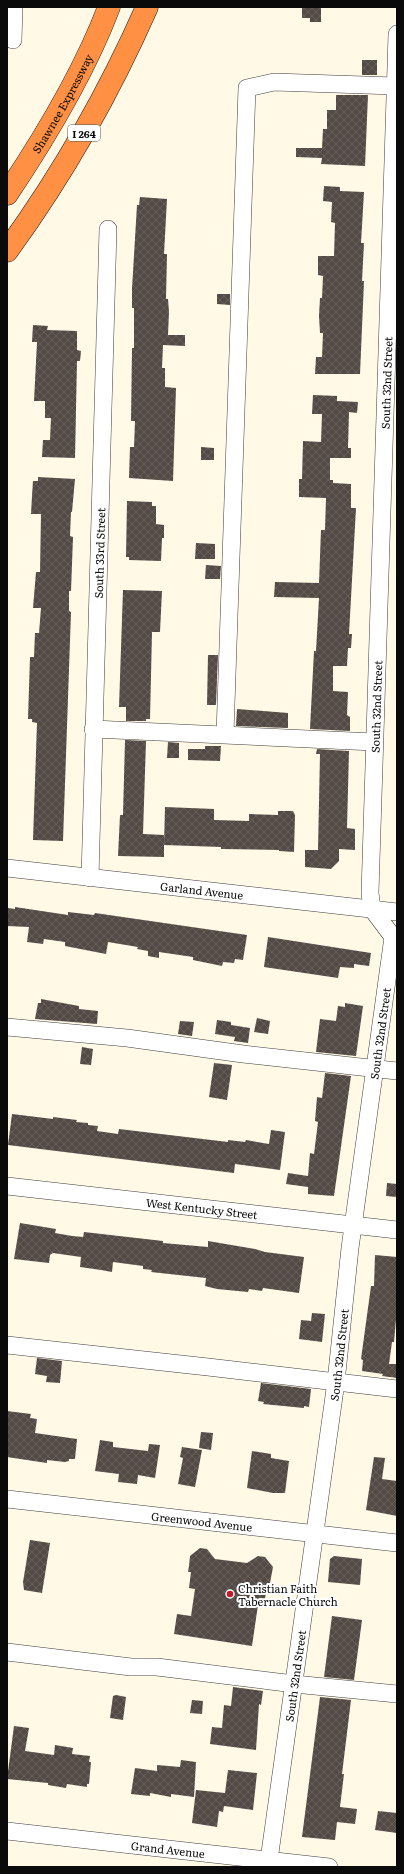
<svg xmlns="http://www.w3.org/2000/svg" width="404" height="1874" font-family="Literata,serif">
  <defs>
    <pattern id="building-cross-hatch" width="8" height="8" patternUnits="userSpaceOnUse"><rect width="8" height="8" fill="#534a45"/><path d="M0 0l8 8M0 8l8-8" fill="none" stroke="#67605c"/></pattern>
  </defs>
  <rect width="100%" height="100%" fill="#fff9e6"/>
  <path fill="url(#building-cross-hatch)" d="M 302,7 L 321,7 L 321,22 L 310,22 L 310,18 L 302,18 Z
    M 362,60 L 377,60 L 377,75 L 362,75 Z
    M 336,95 L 368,95 L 365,166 L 321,164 L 322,158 L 296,157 L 296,148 L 322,148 L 323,129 L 327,129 L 327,110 L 336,110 Z
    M 324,186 L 340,187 L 340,191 L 364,192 L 361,243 L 364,243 L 362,281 L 364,281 L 360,374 L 315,374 L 316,357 L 322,357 L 323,333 L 320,333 L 319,316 L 320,298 L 322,298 L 323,276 L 318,275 L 318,256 L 334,256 L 335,223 L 331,222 L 332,202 L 323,201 Z
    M 140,197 L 167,199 L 164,254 L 167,254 L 166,299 L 168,299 L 169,312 L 168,335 L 185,335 L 185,346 L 163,345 L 162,368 L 165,368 L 165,387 L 176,388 L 173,481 L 129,478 L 130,447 L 134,447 L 135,421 L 131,421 L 132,348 L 134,348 L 134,308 L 132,308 L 132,289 L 137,205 L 139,205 Z
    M 217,294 L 230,294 L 230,305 L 217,304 Z
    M 33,325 L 48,326 L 47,330 L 77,331 L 77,350 L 81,351 L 80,361 L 77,361 L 75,458 L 42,457 L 43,440 L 50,440 L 51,418 L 45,418 L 45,401 L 34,401 L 37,342 L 32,342 Z
    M 313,395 L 337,396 L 337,401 L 358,402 L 357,413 L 349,412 L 348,448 L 351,448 L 351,458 L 330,458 L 330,480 L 333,480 L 333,483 L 351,484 L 351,508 L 356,508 L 349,634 L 352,634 L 351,648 L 348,648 L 347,666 L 333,666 L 333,691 L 348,692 L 347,715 L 350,717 L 350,731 L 310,729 L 314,651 L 316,651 L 319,598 L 274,597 L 275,582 L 319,583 L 321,530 L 325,530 L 326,498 L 299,497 L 299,479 L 302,479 L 303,441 L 321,442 L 322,414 L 312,414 Z
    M 201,447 L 214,448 L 214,460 L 201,460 Z
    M 38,477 L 75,479 L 72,512 L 71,512 L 70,536 L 73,537 L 71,591 L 69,591 L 69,611 L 71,612 L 63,841 L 33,840 L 37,723 L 32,722 L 32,719 L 28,719 L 30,657 L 34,657 L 35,633 L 39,633 L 41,608 L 33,608 L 36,572 L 40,572 L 41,514 L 31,514 L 32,496 L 33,481 L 38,481 Z
    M 127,501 L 152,502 L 152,506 L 156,506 L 156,524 L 164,525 L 164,538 L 162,538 L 161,561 L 129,560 L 129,557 L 126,557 Z
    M 196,543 L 215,544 L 215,559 L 195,559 Z
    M 206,565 L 221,566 L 220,579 L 205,579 Z
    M 123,590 L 162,591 L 160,632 L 152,632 L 150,719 L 146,719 L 146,721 L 126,721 L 126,707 L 119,707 Z
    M 208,655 L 218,655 L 216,705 L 207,705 Z
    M 237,709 L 288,713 L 288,728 L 236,726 Z
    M 125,740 L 146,741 L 143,834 L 164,835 L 164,857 L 118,856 L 120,815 L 123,815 Z
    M 168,742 L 179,743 L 179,758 L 167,758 Z
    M 205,746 L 221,746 L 220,761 L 188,760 L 188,749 L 205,749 Z
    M 317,749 L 349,751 L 347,828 L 355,829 L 355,850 L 339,849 L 339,861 L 331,869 L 305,867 L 305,850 L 318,850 L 320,754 L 316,754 Z
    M 165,807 L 214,809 L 214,820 L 249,821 L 249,814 L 278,815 L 278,811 L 293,811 L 295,815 L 294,852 L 279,851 L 279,850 L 221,849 L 221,847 L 164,845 Z
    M 15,907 L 68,915 L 68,912 L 94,915 L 95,913 L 247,935 L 243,960 L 235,959 L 234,963 L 223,962 L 222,966 L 193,960 L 193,957 L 159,952 L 159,958 L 148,956 L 148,951 L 137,949 L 138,947 L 108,942 L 106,954 L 65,946 L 65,942 L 44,939 L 43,944 L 27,942 L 29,927 L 7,926 L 8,908 L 15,909 Z
    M 268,937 L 371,953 L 369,966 L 354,964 L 354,968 L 340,967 L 338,978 L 264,967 Z
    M 41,999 L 79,1006 L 79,1009 L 98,1011 L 97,1024 L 35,1019 L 38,1003 L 41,1003 Z
    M 345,1003 L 363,1006 L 356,1056 L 316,1052 L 320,1019 L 336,1021 L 338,1006 L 345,1007 Z
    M 257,1018 L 270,1021 L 268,1034 L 254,1032 Z
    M 217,1020 L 231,1022 L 231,1025 L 250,1028 L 248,1043 L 234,1041 L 235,1037 L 215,1034 Z
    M 180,1021 L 194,1022 L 192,1036 L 178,1034 Z
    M 82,1047 L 93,1049 L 91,1065 L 80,1064 Z
    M 214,1063 L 232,1065 L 227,1100 L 209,1097 Z
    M 325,1073 L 351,1076 L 334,1196 L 308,1194 L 308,1187 L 286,1184 L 288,1173 L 308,1176 L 310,1153 L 314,1154 L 318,1122 L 315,1121 L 317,1097 L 322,1098 Z
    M 12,1114 L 53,1119 L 53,1117 L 77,1120 L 76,1122 L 88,1123 L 88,1125 L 98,1126 L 97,1131 L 118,1134 L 119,1129 L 228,1142 L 228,1140 L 245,1142 L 246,1140 L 269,1144 L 271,1130 L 285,1132 L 280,1170 L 235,1164 L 234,1173 L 8,1145 Z
    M 387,1183 L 397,1184 L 397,1197 L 386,1196 Z
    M 20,1223 L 56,1229 L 55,1233 L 72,1236 L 83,1237 L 84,1232 L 163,1241 L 163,1243 L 208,1247 L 208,1241 L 255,1249 L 265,1252 L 304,1257 L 299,1293 L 263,1288 L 262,1291 L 249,1289 L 248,1292 L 217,1289 L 205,1286 L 206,1278 L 151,1272 L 152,1270 L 143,1269 L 143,1266 L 113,1262 L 112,1272 L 101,1270 L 80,1267 L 81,1257 L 53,1253 L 50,1255 L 49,1263 L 14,1259 Z
    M 375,1255 L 397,1257 L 397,1308 L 394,1342 L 392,1342 L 389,1364 L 397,1364 L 397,1378 L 382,1376 L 383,1374 L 362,1371 L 363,1360 L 361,1359 L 371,1286 L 374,1286 Z
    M 312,1313 L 325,1314 L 322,1342 L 299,1339 L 301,1320 L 311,1321 Z
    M 37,1358 L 62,1361 L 60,1383 L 46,1382 L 47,1376 L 35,1374 Z
    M 261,1383 L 311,1389 L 309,1407 L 304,1406 L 304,1408 L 263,1404 L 264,1402 L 258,1401 Z
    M 7,1411 L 31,1414 L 30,1418 L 37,1419 L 35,1433 L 77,1439 L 75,1459 L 69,1459 L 69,1461 L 65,1462 L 47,1460 L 47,1463 L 7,1457 Z
    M 201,1432 L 213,1433 L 211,1450 L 199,1448 Z
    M 100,1440 L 113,1442 L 113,1447 L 148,1451 L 149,1444 L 160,1445 L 155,1478 L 138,1475 L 137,1484 L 118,1482 L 119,1474 L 95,1471 Z
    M 182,1447 L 202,1450 L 195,1487 L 178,1484 L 183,1458 L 180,1457 Z
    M 252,1451 L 271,1454 L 271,1458 L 289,1461 L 285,1493 L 273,1493 L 247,1488 Z
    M 374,1457 L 385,1458 L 382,1479 L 397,1481 L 397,1516 L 366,1510 Z
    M 30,1540 L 50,1543 L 42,1593 L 24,1590 L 23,1582 Z
    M 200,1548 L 207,1549 L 215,1559 L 247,1563 L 258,1556 L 265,1557 L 273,1567 L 270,1583 L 267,1583 L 265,1599 L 259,1598 L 252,1646 L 174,1634 L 177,1614 L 191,1616 L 195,1589 L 189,1588 L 191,1572 L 188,1572 L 189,1566 L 190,1556 Z
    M 334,1556 L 362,1559 L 360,1585 L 328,1582 L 330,1559 Z
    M 332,1616 L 362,1620 L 354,1680 L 324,1677 Z
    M 233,1687 L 263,1691 L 261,1705 L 259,1704 L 256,1750 L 210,1744 L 212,1727 L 222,1728 L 224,1705 L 231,1706 Z
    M 116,1695 L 126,1697 L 123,1720 L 110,1718 L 113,1696 Z
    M 320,1697 L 351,1700 L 342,1774 L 344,1774 L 340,1807 L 357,1809 L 355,1824 L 337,1822 L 335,1840 L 302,1837 Z
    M 192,1700 L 203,1701 L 202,1714 L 190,1713 Z
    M 14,1726 L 29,1728 L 25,1751 L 54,1755 L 55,1745 L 73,1748 L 72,1754 L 90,1756 L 89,1762 L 91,1762 L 89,1784 L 87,1784 L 87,1787 L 67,1784 L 66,1788 L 48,1785 L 48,1783 L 7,1779 Z
    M 181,1760 L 196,1762 L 194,1797 L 171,1794 L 171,1797 L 150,1793 L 150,1796 L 131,1794 L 135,1768 L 157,1771 L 157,1765 L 180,1767 Z
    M 228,1770 L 257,1773 L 253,1810 L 224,1806 L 223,1812 L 219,1811 L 217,1827 L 192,1823 L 196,1790 L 225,1793 Z
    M 378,1811 L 397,1813 L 397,1833 L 375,1830 Z"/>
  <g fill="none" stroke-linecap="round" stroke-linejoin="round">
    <g stroke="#3d3d3d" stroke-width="18">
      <g id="minor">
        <path d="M 13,40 L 14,7"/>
        <path d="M 93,729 L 374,742"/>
        <path d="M 225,734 L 247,88 L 274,82 L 395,86"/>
        <path id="s1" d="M 7,868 L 397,912"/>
        <path id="s2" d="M 90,878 L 108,229"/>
        <path d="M 7,1027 L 127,1038 L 243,1054 L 397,1071"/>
        <path id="s3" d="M 7,1186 L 397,1230"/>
        <path d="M 7,1345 L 208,1367 L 397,1389"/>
        <path id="s4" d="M 7,1499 L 397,1543"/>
        <path d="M 7,1652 L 131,1667 L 157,1667 L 294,1684 L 397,1694"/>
        <path id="s5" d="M 7,1831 L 329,1867"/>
        <path id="s6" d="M 268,1867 L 336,1382 L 350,1248 L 393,937 L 372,909 L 370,893 L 397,34"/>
      </g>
    </g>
    <g stroke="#1b1b1b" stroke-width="23">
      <g id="highway">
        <path id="s7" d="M 7,194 C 46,136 84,73 109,7"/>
        <path d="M 7,251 C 63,174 109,93 147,7"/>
      </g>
    </g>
    <use href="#minor" stroke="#fff" stroke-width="17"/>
    <use href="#highway" stroke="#ff9044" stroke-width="22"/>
  </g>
  <circle fill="#c41728" stroke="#fff" stroke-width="1.5" cx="230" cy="1594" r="4"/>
  <g text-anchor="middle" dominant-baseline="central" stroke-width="4" stroke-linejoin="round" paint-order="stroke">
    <rect fill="#fff" stroke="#545454" stroke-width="1" x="68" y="125" width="32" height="16" rx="3"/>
    <g font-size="10" font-weight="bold" fill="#0a0a0a">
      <text x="84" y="133">I 264</text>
    </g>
    <g font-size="11" fill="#0a0a0a" stroke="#fff">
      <text stroke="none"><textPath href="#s7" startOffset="106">Shawnee Expressway</textPath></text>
      <text stroke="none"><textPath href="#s6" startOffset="1500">South 32nd Street</textPath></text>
      <text stroke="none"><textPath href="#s2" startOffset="325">South 33rd Street</textPath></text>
      <text stroke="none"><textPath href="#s6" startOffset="1176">South 32nd Street</textPath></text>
      <text stroke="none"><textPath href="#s1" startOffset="196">Garland Avenue</textPath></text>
      <text stroke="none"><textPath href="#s6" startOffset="841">South 32nd Street</textPath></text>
      <text stroke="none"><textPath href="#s3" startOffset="196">West Kentucky Street</textPath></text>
      <text stroke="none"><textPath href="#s6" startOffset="517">South 32nd Street</textPath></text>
      <text stroke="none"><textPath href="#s4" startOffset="196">Greenwood Avenue</textPath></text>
      <text stroke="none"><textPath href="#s6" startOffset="193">South 32nd Street</textPath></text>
      <text stroke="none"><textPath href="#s5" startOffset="162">Grand Avenue</textPath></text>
    </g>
    <g font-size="11" fill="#0a0a0a" stroke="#fff" text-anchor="start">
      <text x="238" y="1588">Christian Faith<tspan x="238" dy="13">Tabernacle Church</tspan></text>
    </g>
  </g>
  <rect width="404" height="1874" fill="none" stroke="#0a0a0a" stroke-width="16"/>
</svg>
